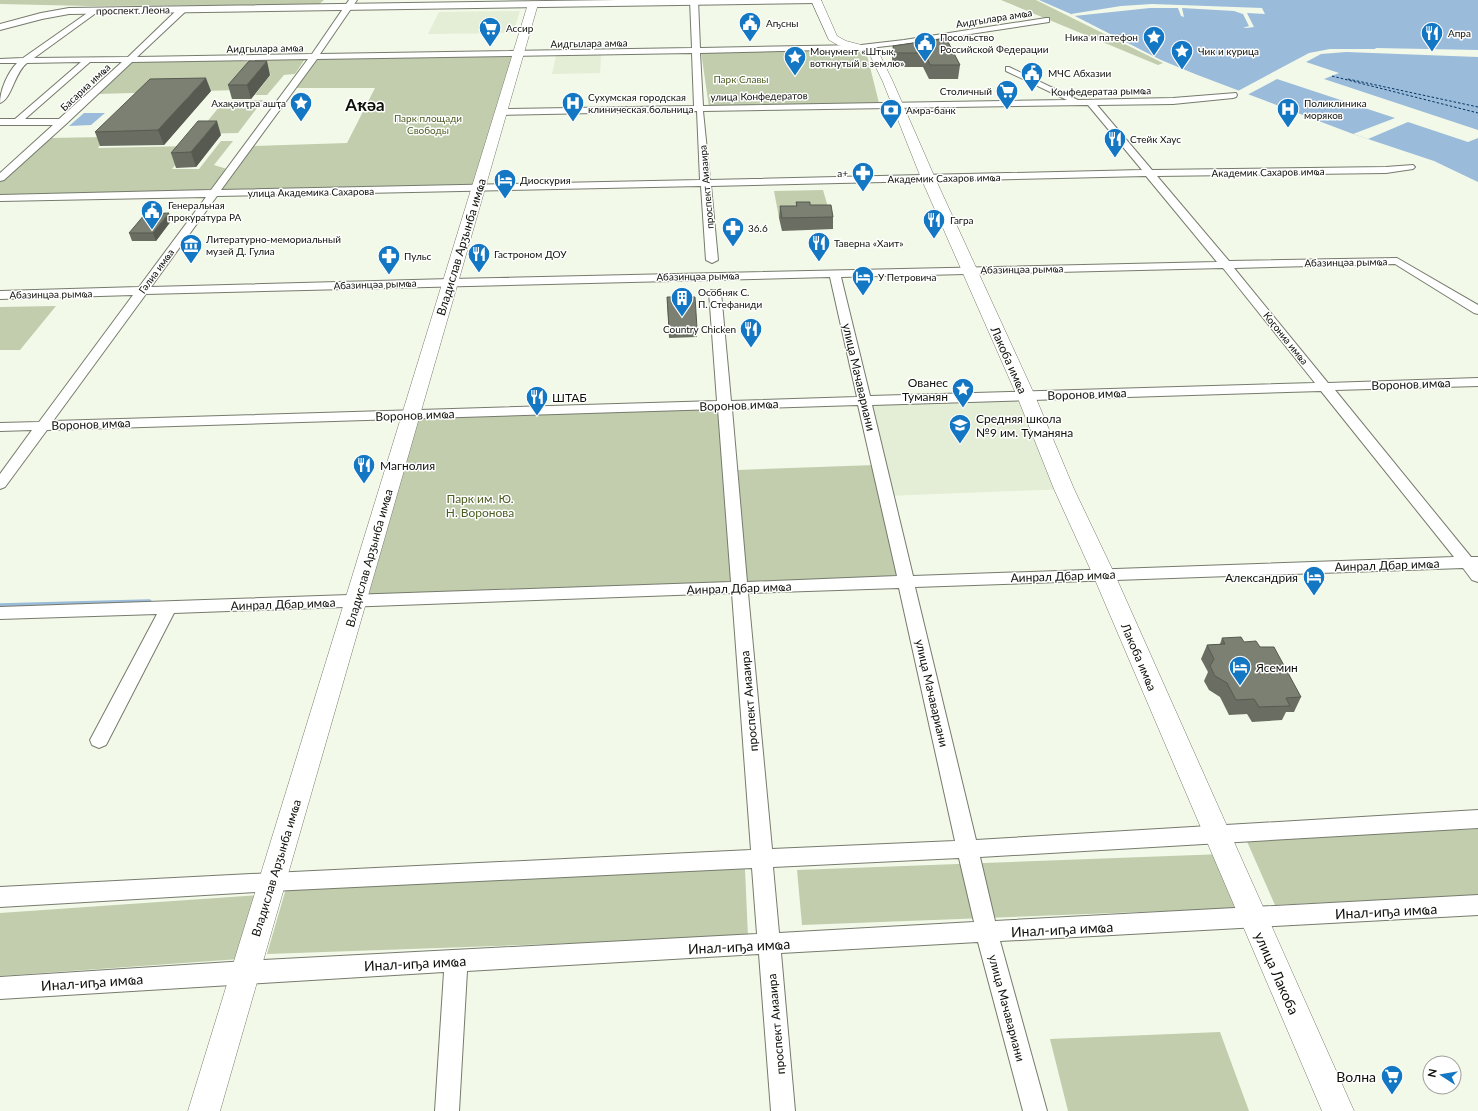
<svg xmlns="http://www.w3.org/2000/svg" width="1478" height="1111" font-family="Lato,sans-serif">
  <rect width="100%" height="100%" fill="#f2f9e8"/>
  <path fill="#e4edd5" d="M 520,11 L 513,33 L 428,34 L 439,12 Z
    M 601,55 L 600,73 L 552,74 L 556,56 Z
    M 1026,396 L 1064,489 L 886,496 L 864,401 Z"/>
  <path fill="#c1cdad" d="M 0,0 L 324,0 L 318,5 L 88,6 L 0,4 Z
    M 1001,0 L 1036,0 L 1163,63 L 1158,65 Z
    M 855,50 L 867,55 L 879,103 L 709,107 L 701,52 Z
    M 515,56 L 477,187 L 221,191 L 254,146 L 347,143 L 375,88 L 296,88 L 317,59 Z
    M 305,59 L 295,74 L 284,75 L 267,95 L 255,95 L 271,74 L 251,74 L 238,90 L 97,94 L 132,60 Z
    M 263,100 L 238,133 L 197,134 L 224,101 Z
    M 106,137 L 98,148 L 191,146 L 172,169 L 199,169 L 221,141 L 233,141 L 214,165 L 227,169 L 211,191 L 0,195 L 0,182 L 48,138 Z
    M 823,190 L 830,214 L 779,218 L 774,191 Z
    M 56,306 L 20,350 L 0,350 L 0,307 Z
    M 724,405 L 740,588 L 356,602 L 411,415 Z
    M 875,465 L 900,577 L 746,582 L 738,470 Z
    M 1478,829 L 1478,895 L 1275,905 L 1245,837 Z
    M 1223,854 L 1245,908 L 802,925 L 797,870 Z
    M 745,869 L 748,937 L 267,954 L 287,885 Z
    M 259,895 L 240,959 L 0,976 L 0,913 Z
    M 1220,1032 L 1249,1111 L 1068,1111 L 1050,1039 Z"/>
  <path fill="#9bbbdb" d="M 1039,0 L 1478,0 L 1478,182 L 1434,161 L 1353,134 L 1195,74 L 1161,60 L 1071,14 Z
    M 84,113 L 105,113 L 91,125 L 69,126 Z"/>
  <path fill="#f2f9e8" d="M 1152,4 L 1262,8 L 1265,14 L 1247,13 L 1254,27 L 1246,28 L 1243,28 L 1249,26 L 1243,14 L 1234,11 L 1182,8 L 1184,17 L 1181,16 L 1178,8 L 1150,8 L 1074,16 L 1071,14 L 1121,6 Z
    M 1375,48 L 1478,50 L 1478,57 L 1346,52 L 1321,54 L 1306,62 L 1339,73 L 1324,79 L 1478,130 L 1478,138 L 1468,142 L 1408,122 L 1368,139 L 1353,134 L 1395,118 L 1277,79 L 1247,95 L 1238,91 L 1309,53 L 1330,49 L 1376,49 Z"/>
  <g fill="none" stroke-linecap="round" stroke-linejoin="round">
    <path stroke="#9bbbdb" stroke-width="5.5" d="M 0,606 L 149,602"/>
    <path stroke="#00335b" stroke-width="1" stroke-dasharray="2.5 2" stroke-linecap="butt" d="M 1332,76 L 1478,113
      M 1348,79 L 1478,107"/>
    <g stroke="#767b6d" stroke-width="2">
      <path id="minor" d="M 349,0 L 357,0 L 320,54 L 692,48 L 690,0 L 698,0 L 700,48 L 861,45 L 904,40 L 1046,18 L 1049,18 L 1049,22 L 904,44 L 861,49 L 700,53 L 703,106 L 1067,100 L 1006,71 L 1006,67 L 1009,67 L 1078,100 L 1173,98 L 1236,93 L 1237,95 L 1236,97 L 1233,98 L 1173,104 L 1097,105 L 1152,170 L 1386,167 L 1413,165 L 1415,167 L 1413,169 L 1386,173 L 1157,176 L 1229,261 L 1397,258 L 1478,305 L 1478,314 L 1474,313 L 1395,264 L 1234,268 L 1328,383 L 1478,378 L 1478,386 L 1335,390 L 1471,557 L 1478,557 L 1478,582 L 1472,580 L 1463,568 L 915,587 L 976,840 L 1478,810 L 1478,828 L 980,857 L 995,921 L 1478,895 L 1478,915 L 1000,941 L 1047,1111 L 1023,1111 L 978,942 L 781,953 L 795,1111 L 771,1111 L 759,954 L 467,971 L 459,1111 L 435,1111 L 444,972 L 0,999 L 0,977 L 246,961 L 757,934 L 752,868 L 272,891 L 0,907 L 0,887 L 272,873 L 751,850 L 732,593 L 174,613 L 106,745 L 99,748 L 92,745 L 90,740 L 157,614 L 0,619 L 0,607 L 731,582 L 718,409 L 47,430 L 5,487 L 0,489 L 0,474 L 32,430 L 0,431 L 0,423 L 39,422 L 133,295 L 0,299 L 0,291 L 139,287 L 206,197 L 0,201 L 0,195 L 211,190 L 308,59 L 132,62 L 66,124 L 4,180 L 0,181 L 0,173 L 53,125 L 0,125 L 0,119 L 15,119 L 81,62 L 27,63 C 14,73 12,99 0,103 C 0,90 8,72 17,63 L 0,63 L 0,59 L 23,58 L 93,9 L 97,11 L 96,13 L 34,58 L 128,57 L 180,7 L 183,7 L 187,9 L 186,11 L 137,57 L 312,54 ZM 692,53 L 694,106 L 501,109 L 497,112 L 501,115 L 697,111 L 700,180 L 221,190 L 317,59 ZM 90,62 L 122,62 L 59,119 L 25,119 ZM 1088,105 L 1142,170 L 710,180 L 703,111 ZM 1146,176 L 1217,262 L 450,279 L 151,287 L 217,196 L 701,186 L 706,260 L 712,263 L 718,260 L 711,186 ZM 1223,268 L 1315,383 L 870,396 L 841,277 ZM 830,277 L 857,397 L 731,401 L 721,292 L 719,290 L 711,290 L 709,292 L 717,401 L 53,421 L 146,294 ZM 1321,391 L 1454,557 L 913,576 L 872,405 ZM 858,405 L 897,576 L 747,582 L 732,409 ZM 899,588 L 955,841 L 772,849 L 748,593 ZM 959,858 L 974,922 L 779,933 L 773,867 Z"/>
    </g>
    <g stroke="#767b6d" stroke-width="1">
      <path id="major" d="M 811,0 L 821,0 L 837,36 L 846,41 L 877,49 L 893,82 L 935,178 L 1035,396 L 1074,489 L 1115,575 L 1354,1111 L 1322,1111 L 1093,575 L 1054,489 L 1017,396 L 921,178 L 883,82 L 869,53 L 838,45 L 829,40 Z
        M 533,1 L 538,4 L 220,1111 L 188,1111 L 528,4 Z"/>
    </g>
    <g stroke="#767b6d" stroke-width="2">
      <path id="highway" d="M 617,0 L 821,0 L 816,3 L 69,14 L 42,19 L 0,30 L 0,24 L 41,13 L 69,8 Z"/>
    </g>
    <use href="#minor" fill="#fff" fill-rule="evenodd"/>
    <use href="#major" fill="#fff" fill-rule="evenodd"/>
    <use href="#highway" fill="#fff" fill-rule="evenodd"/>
  </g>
  <path fill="#6a6e62" d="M 946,38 L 960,65 L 958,79 L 929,79 L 923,67 L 893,67 L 892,59 L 893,46 Z
    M 270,75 L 251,99 L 232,99 L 228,85 Z
    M 211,91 L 164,145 L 100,146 L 95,132 Z
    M 221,135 L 196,167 L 176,168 L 171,153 Z
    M 796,202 L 810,205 L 833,217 L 833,229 L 782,231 L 779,218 L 780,206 L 796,206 Z
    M 171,221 L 156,241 L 132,241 L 129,233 Z
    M 667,297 L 697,328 L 697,337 L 669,338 Z
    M 1222,638 L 1244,642 L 1260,647 L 1301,697 L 1294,712 L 1286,712 L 1282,720 L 1252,722 L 1247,714 L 1229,715 L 1220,697 L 1209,690 L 1204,681 L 1208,672 L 1201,659 L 1207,645 L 1220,644 Z"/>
  <path fill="#565a50" d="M 267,61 L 270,75 L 251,99 L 247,85 Z
    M 206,78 L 211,91 L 164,145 L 158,130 Z
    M 217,121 L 221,135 L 196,167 L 191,152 Z
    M 169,213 L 171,221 L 156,241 L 153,233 Z"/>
  <path fill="#7b8072" stroke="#565a50" d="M 946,38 L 960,65 L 930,65 L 925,53 L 894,53 L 893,46 Z
    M 249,61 L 267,61 L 247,85 L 228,85 Z
    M 206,78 L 158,130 L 95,132 L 150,79 Z
    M 198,121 L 217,121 L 191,152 L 171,153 Z
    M 796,202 L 810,202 L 810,205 L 831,205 L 833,217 L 782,218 L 780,206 L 797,206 Z
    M 169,213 L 153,233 L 129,233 L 145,214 Z
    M 667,297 L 695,297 L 697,328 L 669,329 Z
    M 1241,637 L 1244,642 L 1256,641 L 1260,647 L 1274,647 L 1301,697 L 1286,698 L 1290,706 L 1259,707 L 1254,699 L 1236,700 L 1227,683 L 1215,676 L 1210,666 L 1214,659 L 1207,645 L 1225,644 L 1222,638 Z"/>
  <defs>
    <g id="civic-pin" transform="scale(1.15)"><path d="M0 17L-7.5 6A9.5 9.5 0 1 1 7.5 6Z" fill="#1377c3" stroke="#fff"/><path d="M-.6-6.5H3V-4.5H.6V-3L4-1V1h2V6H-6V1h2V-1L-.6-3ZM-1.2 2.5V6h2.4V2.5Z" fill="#fff"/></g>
    <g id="supermarket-pin" transform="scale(1.15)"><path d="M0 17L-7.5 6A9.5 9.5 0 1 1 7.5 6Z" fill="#1377c3" stroke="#fff"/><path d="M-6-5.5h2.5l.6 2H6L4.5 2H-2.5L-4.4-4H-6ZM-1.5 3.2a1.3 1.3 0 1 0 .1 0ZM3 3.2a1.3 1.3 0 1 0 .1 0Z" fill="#fff"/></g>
    <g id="restaurant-pin" transform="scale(1.15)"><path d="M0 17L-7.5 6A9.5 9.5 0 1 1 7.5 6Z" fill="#1377c3" stroke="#fff"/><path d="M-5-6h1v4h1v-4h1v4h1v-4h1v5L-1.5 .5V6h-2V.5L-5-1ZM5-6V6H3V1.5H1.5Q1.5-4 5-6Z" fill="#fff"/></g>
    <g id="sight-pin" transform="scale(1.15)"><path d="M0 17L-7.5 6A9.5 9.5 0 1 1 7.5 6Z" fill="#1377c3" stroke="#fff"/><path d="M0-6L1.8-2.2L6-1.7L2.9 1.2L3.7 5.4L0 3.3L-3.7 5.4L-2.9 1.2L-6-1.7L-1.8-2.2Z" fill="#fff"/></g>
    <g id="hospital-pin" transform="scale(1.15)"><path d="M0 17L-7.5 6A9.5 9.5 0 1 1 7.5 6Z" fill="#1377c3" stroke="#fff"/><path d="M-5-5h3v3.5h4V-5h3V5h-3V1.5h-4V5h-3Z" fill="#fff"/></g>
    <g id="bank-pin" transform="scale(1.15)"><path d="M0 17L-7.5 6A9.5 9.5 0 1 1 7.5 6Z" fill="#1377c3" stroke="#fff"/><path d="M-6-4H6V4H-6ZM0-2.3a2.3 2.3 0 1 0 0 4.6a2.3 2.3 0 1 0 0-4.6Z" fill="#fff"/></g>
    <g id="pharmacy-pin" transform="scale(1.15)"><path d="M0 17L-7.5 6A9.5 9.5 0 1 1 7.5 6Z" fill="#1377c3" stroke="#fff"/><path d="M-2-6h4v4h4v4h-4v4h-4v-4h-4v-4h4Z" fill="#fff"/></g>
    <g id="hotel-pin" transform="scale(1.15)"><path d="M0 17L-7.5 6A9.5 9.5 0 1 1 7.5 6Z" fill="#1377c3" stroke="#fff"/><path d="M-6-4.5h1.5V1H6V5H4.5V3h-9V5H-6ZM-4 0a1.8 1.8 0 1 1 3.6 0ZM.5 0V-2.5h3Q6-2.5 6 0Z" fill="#fff"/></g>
    <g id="museum-pin" transform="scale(1.15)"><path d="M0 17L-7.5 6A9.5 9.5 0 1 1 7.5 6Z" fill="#1377c3" stroke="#fff"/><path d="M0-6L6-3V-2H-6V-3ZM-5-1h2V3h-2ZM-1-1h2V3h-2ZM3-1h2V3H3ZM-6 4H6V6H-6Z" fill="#fff"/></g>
    <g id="building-pin" transform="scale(1.15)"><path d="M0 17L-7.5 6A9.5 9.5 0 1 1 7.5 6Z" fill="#1377c3" stroke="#fff"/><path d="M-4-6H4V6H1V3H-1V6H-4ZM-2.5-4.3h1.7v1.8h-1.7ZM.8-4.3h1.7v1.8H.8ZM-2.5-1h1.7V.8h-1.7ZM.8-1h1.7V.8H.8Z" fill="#fff"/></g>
    <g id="school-pin" transform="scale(1.15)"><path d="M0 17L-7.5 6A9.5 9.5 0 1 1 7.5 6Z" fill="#1377c3" stroke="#fff"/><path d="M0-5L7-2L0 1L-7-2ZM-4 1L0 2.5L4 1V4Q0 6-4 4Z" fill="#fff"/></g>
  </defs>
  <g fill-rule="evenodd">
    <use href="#civic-pin" x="750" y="23"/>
    <use href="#supermarket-pin" x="490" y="28"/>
    <use href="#restaurant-pin" x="1432" y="33"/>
    <use href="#sight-pin" x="1154" y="37"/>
    <use href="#civic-pin" x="925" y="43"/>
    <use href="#sight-pin" x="1182" y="51"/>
    <use href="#sight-pin" x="795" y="57"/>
    <use href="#civic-pin" x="1032" y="73"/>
    <use href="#supermarket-pin" x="1007" y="91"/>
    <use href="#sight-pin" x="301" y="103"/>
    <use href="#hospital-pin" x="573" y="103"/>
    <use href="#hospital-pin" x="1288" y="109"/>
    <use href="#bank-pin" x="891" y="110"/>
    <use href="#restaurant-pin" x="1115" y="139"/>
    <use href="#pharmacy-pin" x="863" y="173"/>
    <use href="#hotel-pin" x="505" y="180"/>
    <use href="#civic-pin" x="152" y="211"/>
    <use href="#restaurant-pin" x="934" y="220"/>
    <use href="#pharmacy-pin" x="733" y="228"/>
    <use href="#restaurant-pin" x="819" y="243"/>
    <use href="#museum-pin" x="191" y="245"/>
    <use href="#restaurant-pin" x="479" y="254"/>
    <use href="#pharmacy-pin" x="389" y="256"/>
    <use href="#hotel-pin" x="863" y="277"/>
    <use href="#building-pin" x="682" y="298"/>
    <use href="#restaurant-pin" x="751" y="329"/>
    <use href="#sight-pin" x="963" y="389"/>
    <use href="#restaurant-pin" x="537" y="397"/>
    <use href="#school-pin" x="960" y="425"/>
    <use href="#restaurant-pin" x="364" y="465"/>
    <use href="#hotel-pin" x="1314" y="577"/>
    <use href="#hotel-pin" x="1240" y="667"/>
    <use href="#supermarket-pin" x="1392" y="1076"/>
  </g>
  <g text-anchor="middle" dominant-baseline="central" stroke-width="3" stroke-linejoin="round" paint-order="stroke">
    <g font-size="10" fill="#0f110b" stroke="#fff">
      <text transform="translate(133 10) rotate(-1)">проспект Леона</text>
      <text transform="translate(994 18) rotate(-9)">Аидгылара амҩа</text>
      <text transform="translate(589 43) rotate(-1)">Аидгылара амҩа</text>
      <text transform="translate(265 48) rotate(-1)">Аидгылара амҩа</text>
      <text transform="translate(85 87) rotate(-43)">Басариа имҩа</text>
      <text transform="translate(1101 91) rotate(-1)">Конфедератаа рымҩа</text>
      <text transform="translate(759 96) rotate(-1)">улица Конфедератов</text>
      <text transform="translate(1268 172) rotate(-1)">Академик Сахаров имҩа</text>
      <text transform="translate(944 178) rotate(-1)">Академик Сахаров имҩа</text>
      <text transform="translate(706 187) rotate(-95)">проспект Аиааира</text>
      <text transform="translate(311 192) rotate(-1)">улица Академика Сахарова</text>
      <text transform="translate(1346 262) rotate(-1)">Абазинцәа рымҩа</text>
      <text transform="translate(1022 269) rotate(-1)">Абазинцәа рымҩа</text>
      <text transform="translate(156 271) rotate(-54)">Гәлиа имҩа</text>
      <text transform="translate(698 276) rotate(-1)">Абазинцәа рымҩа</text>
      <text transform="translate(375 284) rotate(-2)">Абазинцәа рымҩа</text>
      <text transform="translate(51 294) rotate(-1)">Абазинцәа рымҩа</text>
      <text transform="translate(1286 338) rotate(51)">Коӷониа имҩа</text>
    </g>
    <g font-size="10" fill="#0f110b" stroke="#fff" text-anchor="start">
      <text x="766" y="23">Аҧсны</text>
      <text x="506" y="28">Ассир</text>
      <text x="1448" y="33">Апра</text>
      <text x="940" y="37">Посольство<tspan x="940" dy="12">Российской Федерации</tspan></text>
      <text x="1138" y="37" text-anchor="end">Ника и патефон</text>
      <text x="810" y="51">Монумент «Штык,<tspan x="810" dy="12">воткнутый в землю»</tspan></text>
      <text x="1198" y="51">Чик и курица</text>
      <text x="1048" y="73">МЧС Абхазии</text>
      <text x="992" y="91" text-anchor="end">Столичный</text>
      <text x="588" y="97">Сухумская городская<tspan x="588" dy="12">клиническая больница</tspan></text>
      <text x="286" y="103" text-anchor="end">Ахақәиҭра ашҭа</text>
      <text x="1304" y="103">Поликлиника<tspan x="1304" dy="12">моряков</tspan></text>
      <text x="906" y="110">Амра-банк</text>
      <text x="1130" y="139">Стейк Хаус</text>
      <text x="848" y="173" text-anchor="end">а+</text>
      <text x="520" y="180">Диоскурия</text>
      <text x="168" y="205">Генеральная<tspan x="168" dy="12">прокуратура РА</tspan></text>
      <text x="950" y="220">Гагра</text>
      <text x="748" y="228">36.6</text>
      <text x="206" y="239">Литературно-мемориальный<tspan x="206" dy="12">музей Д. Гулиа</tspan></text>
      <text x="834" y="243">Таверна «Хаит»</text>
      <text x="494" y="254">Гастроном ДОУ</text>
      <text x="404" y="256">Пульс</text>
      <text x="878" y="277">У Петровича</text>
      <text x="698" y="292">Особняк С.<tspan x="698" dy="12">П. Стефаниди</tspan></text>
      <text x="736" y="329" text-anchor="end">Country Chicken</text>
    </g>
    <g font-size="10" fill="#4c5e22" stroke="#fff">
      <text x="741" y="79">Парк Славы</text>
      <text x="428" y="118">Парк площади<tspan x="428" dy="12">Свободы</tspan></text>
    </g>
    <g font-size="12" fill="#0f110b" stroke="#fff">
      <text transform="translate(461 247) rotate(-73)">Владислав Арӡынба имҩа</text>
      <text transform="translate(1009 360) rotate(66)">Лакоба имҩа</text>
      <text transform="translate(859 377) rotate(77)">улица Мачавариани</text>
      <text transform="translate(1411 384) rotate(-2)">Воронов имҩа</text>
      <text transform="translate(1087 394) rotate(-2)">Воронов имҩа</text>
      <text transform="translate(739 405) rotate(-2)">Воронов имҩа</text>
      <text transform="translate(415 415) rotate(-2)">Воронов имҩа</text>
      <text transform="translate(91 424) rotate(-2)">Воронов имҩа</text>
      <text transform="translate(369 558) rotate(-74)">Владислав Арӡынба имҩа</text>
      <text transform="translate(1387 565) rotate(-2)">Аинрал Дбар имҩа</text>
      <text transform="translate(1063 576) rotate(-2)">Аинрал Дбар имҩа</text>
      <text transform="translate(739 588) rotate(-2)">Аинрал Дбар имҩа</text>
      <text transform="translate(283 604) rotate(-2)">Аинрал Дбар имҩа</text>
      <text transform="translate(1139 657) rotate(67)">Лакоба имҩа</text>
      <text transform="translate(932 693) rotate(77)">улица Мачавариани</text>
      <text transform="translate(749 701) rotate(-95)">проспект Аиааира</text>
      <text transform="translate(276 868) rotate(-73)">Владислав Арӡынба имҩа</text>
      <text transform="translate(1007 1008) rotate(75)">улица Мачавариани</text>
      <text transform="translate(776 1024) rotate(-95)">проспект Аиааира</text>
    </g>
    <g font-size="12" fill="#0f110b" stroke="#fff" text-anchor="start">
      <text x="948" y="382" text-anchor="end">Ованес<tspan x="948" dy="14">Туманян</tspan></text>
      <text x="552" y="397">ШТАБ</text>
      <text x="976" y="418">Средняя школа<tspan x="976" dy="14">№9 им. Туманяна</tspan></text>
      <text x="380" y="465">Магнолия</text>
      <text x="1298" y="577" text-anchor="end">Александрия</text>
      <text x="1256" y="667">Ясемин</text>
    </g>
    <g font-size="12" fill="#4c5e22" stroke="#fff">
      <text x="480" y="498">Парк им. Ю.<tspan x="480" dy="14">Н. Воронова</tspan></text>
    </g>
    <g font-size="14" fill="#0f110b" stroke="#fff">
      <text transform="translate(1386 911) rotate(-3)">Инал-иҧа имҩа</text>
      <text transform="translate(1062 929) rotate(-3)">Инал-иҧа имҩа</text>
      <text transform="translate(739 946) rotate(-3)">Инал-иҧа имҩа</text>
      <text transform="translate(415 963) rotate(-3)">Инал-иҧа имҩа</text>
      <text transform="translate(1277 973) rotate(66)">улица Лакоба</text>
      <text transform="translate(92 982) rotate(-4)">Инал-иҧа имҩа</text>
    </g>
    <g font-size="14" fill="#0f110b" stroke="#fff" text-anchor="end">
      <text x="1376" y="1076">Волна</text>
    </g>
    <g font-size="17" font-weight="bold" fill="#0f110b" stroke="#fff">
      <text x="365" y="104">Аҟəа</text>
    </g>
  </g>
  <g transform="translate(1442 1075) rotate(282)"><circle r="19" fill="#ffffff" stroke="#9fa09d"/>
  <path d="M0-3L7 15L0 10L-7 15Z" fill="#1377c3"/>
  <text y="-6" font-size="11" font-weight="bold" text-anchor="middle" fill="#0f110b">N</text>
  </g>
</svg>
